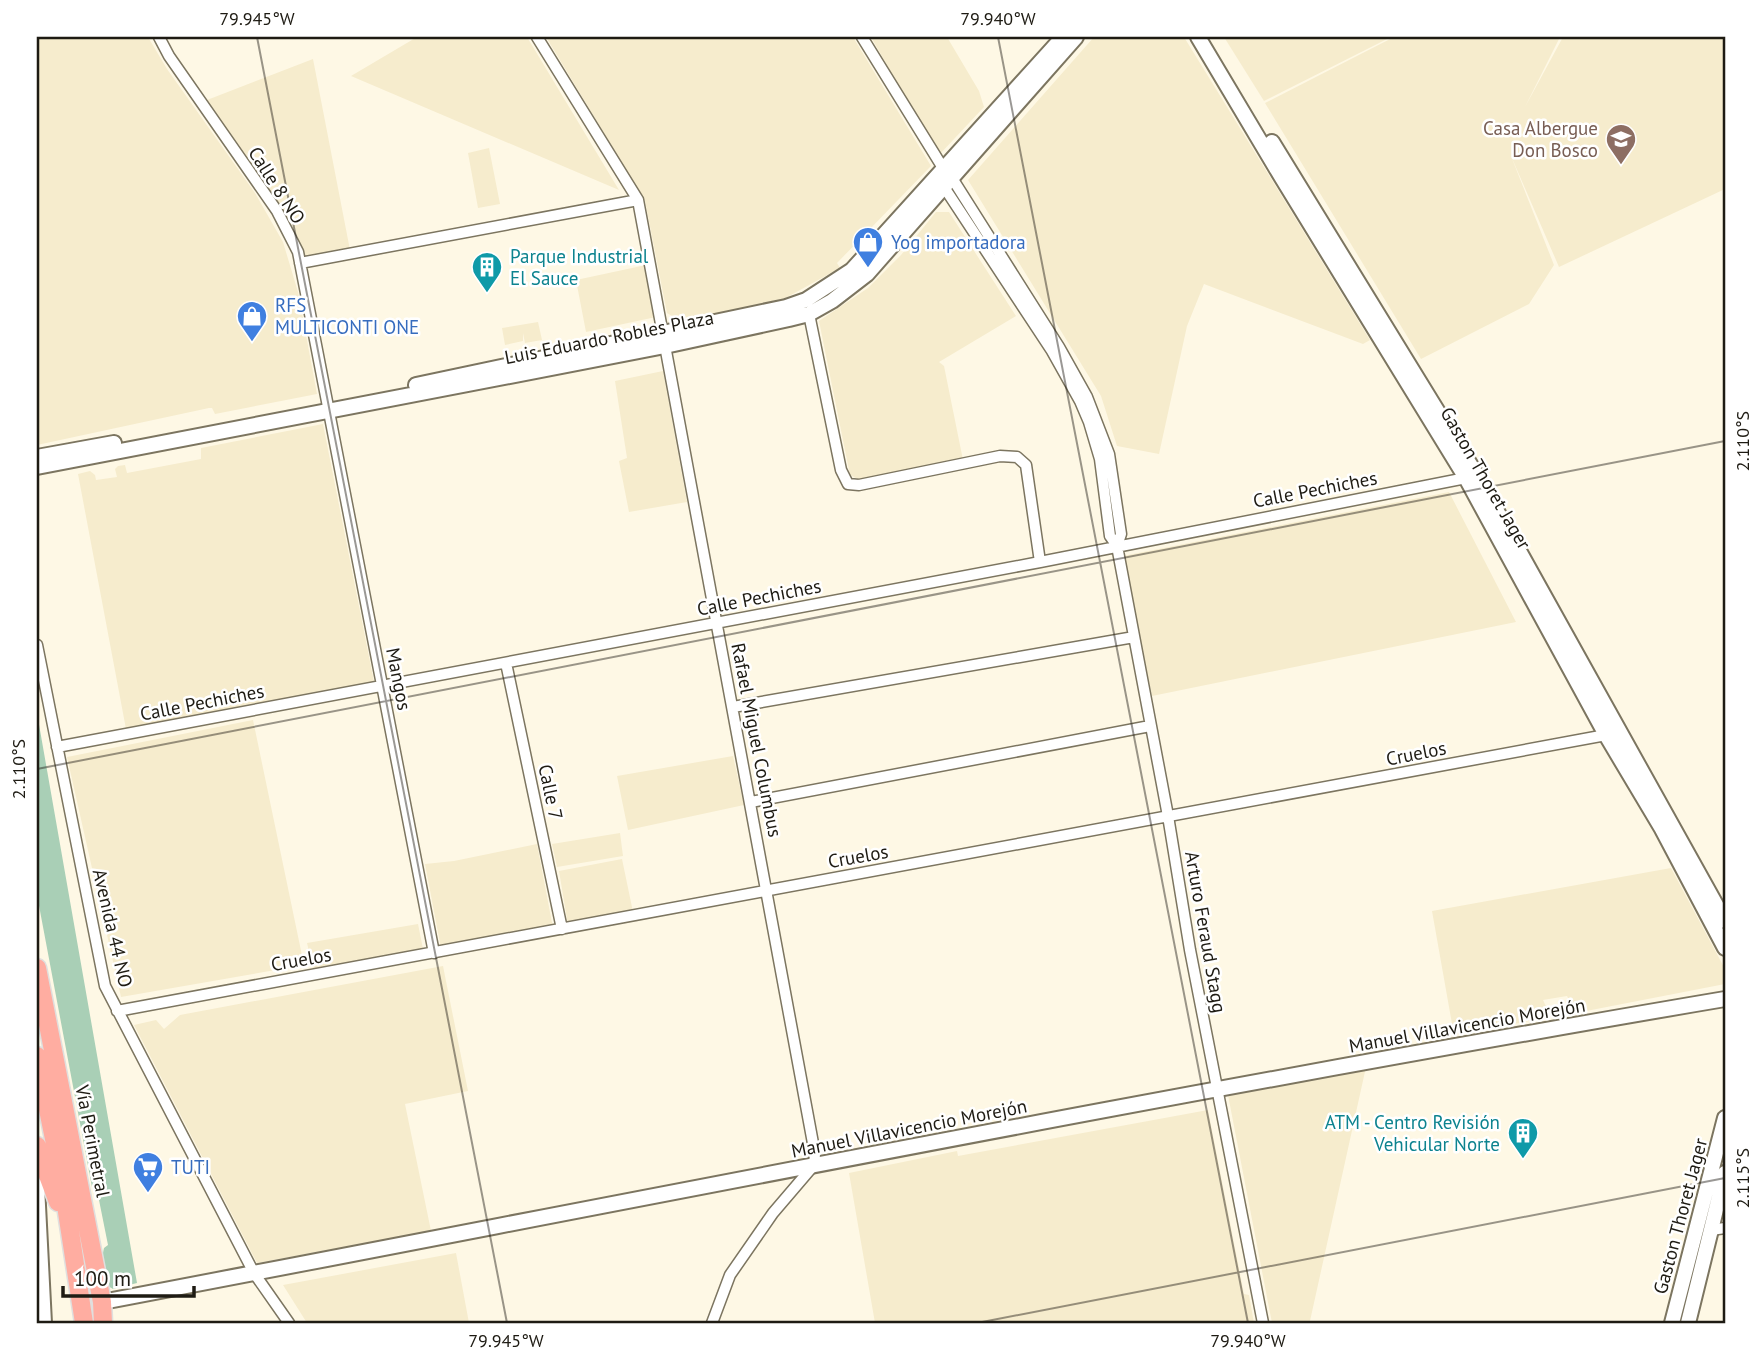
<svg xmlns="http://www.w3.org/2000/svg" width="1762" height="1360" font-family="'PT Sans',sans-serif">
  <rect width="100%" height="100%" fill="#fef8e5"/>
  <path fill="#f6eccd" d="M 37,37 L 148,37 L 167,69 L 255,193 L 283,242 L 298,292 L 317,394 L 215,414 L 212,408 L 209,408 L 37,445 Z
    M 417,37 L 527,37 L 619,190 L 351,76 Z
    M 546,37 L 853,37 L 931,166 L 837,263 L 840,268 L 780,301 L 680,321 L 667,313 L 645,201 Z
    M 871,37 L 947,37 L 979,91 L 984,107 L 940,154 L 934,148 Z
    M 1094,37 L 1184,37 L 1370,340 L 1363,344 L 1204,284 L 1187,326 L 1159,454 L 1117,446 L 1101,396 L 968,180 Z
    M 1224,37 L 1391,37 L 1264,101 Z
    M 1394,37 L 1560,37 L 1525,107 L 1563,37 L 1725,37 L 1725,189 L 1559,267 L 1511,156 L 1554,265 L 1529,304 L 1421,359 L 1265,103 Z
    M 313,59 L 350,250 L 313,258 L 305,255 L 290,219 L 207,100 Z
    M 489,148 L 500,204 L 478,208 L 468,153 Z
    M 936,212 L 949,212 L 1016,316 L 939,362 L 944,366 L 963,460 L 860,480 L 850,475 L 819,321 L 868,288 L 901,255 Z
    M 646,265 L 656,317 L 586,332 L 576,280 Z
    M 538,322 L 542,340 L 525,343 L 523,333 L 523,341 L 505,345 L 502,328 Z
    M 663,371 L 687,502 L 629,512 L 619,461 L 627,458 L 615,381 Z
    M 323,424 L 374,682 L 126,729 L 78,474 L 90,471 L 95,475 L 96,480 L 117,477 L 115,469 L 118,466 L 125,465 L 127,473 L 201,459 L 201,448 Z
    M 1449,492 L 1516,622 L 1152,696 L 1123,556 Z
    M 253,720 L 304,965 L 121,997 L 67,757 Z
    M 733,756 L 744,805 L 628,830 L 617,776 Z
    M 620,833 L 623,856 L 557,867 L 552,844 Z
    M 537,844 L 553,928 L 441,948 L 425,864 L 454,861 Z
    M 622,859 L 633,912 L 568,925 L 559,871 Z
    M 1671,868 L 1725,969 L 1725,984 L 1576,1013 L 1567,996 L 1543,1000 L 1551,1017 L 1454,1035 L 1432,911 Z
    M 418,924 L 423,949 L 313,969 L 307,943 Z
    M 443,966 L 468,1091 L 405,1104 L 431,1231 L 257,1263 L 134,1025 L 156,1020 L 164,1029 L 180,1015 Z
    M 1366,1067 L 1310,1321 L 1272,1323 L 1228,1095 Z
    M 1208,1110 L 1244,1294 L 1249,1295 L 1254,1323 L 875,1323 L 849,1173 L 957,1151 L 958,1156 Z
    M 456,1253 L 469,1323 L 307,1323 L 283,1285 Z"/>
  <path fill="#a9cfb6" d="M 37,713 L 137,1283 L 113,1289 L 108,1286 C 104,1275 101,1259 104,1248 L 108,1245 L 99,1200 L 92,1187 L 37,895 Z"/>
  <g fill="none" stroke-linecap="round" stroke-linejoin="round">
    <g stroke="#7c7560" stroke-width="13">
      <path id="street" d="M 159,37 L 169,56 L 277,211 L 298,252 L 434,953
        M 537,37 L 638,200 L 815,1154 L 814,1165 L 773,1213 L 730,1275 L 712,1323
        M 862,37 L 943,168
        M 952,178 L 1059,347 L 1087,397 L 1109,454 L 1121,534 L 1117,546
        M 944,187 L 1052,351 L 1080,401 L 1089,422 L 1100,459 L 1110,536 L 1117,546 L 1168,816 L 1190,950 L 1263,1323
        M 300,263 L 638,200
        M 809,314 L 841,470 L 848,484 L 859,485 L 1000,456 L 1017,457 L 1026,465 L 1040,562
        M 37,645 L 105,986 L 254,1273 L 289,1323
        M 506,663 L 562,929
        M 733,707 L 1134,637
        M 57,747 L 1040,562 L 1466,478
        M 751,802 L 1150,726
        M 117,1011 L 1606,735
        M 1711,1230 L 1725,1228"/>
    </g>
    <g stroke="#7c7560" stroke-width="18">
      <path id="secondary" d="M 1198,37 L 1282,178 L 1466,478 L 1606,735 L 1662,829 L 1725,948
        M 1272,142 L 1479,479 L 1725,921
        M 416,385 L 786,307 L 806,300 L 852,270 L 1063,37
        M 37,457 L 114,443
        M 37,467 L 665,346 L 789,319 L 809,314 L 832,301 L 867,274 L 1076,37
        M 37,1186 L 44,1323
        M 102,1302 C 643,1199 1182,1091 1725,999
        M 1672,1323 L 1725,1118
        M 1688,1323 L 1725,1173"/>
    </g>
    <g stroke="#e0dfde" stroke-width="21">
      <path id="highway" d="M 37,968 L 102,1302 L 103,1323
        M 37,1056 L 61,1173 L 84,1323
        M 37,1146 L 58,1202"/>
    </g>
    <use href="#street" stroke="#fff" stroke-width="10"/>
    <use href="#secondary" stroke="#fff" stroke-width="14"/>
    <use href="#highway" stroke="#ffada1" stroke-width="18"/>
  </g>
  <path fill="none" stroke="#1e1b13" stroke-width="2" stroke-opacity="0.45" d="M 257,37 L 507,1323M 998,37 L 1248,1323M 37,769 L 1725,441M 977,1323 L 1725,1178"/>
  <defs>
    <g id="school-pin" transform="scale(1.575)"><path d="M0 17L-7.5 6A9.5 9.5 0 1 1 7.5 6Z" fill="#8d6e63" stroke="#fff"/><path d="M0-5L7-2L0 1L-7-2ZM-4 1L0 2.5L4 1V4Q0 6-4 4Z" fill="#fff"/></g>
    <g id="shop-pin" transform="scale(1.575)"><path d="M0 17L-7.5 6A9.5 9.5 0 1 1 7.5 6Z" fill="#3f7fe0" stroke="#fff"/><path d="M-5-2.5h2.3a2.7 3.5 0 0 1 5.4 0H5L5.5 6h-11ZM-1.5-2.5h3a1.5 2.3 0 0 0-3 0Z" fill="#fff"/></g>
    <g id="building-pin" transform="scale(1.575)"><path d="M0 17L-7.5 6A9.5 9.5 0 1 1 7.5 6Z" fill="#0f9aa8" stroke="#fff"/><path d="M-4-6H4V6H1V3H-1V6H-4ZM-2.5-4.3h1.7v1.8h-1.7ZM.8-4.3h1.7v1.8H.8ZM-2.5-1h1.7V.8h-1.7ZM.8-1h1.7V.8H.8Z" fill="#fff"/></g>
    <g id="supermarket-pin" transform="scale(1.575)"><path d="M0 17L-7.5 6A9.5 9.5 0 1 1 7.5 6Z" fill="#3f7fe0" stroke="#fff"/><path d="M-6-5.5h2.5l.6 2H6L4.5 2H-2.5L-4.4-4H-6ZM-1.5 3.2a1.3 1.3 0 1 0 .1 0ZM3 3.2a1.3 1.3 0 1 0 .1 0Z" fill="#fff"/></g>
  </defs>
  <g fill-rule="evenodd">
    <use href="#school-pin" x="1621" y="139"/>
    <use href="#shop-pin" x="868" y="242"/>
    <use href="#building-pin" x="487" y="267"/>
    <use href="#shop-pin" x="252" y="316"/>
    <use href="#building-pin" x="1523" y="1133"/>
    <use href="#supermarket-pin" x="148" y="1167"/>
  </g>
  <g text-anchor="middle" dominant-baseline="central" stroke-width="5" stroke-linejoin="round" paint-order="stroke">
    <g font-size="19" fill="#785e54" stroke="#fff" text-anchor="end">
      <text x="1598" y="128">Casa Albergue<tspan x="1598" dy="22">Don Bosco</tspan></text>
    </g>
    <g font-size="19" fill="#1e1b13" stroke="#fff">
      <text transform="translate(277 185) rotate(57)">Calle 8 NO</text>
      <text transform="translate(609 337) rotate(-11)">Luis Eduardo Robles Plaza</text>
      <text transform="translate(1486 478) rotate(60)">Gaston Thoret Jager</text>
      <text transform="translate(1315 489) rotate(-11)">Calle Pechiches</text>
      <text transform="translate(759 597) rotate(-11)">Calle Pechiches</text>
      <text transform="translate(399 679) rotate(79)">Mangos</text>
      <text transform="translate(202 702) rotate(-11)">Calle Pechiches</text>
      <text transform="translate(757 740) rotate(79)">Rafael Miguel Columbus</text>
      <text transform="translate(1416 753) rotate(-11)">Cruelos</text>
      <text transform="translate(551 792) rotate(78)">Calle 7</text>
      <text transform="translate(858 856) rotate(-10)">Cruelos</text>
      <text transform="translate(113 928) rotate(77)">Avenida 44 NO</text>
      <text transform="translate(1206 932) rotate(80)">Arturo Feraud Stagg</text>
      <text transform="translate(301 959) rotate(-10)">Cruelos</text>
      <text transform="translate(1467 1025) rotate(-10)">Manuel Villavicencio Morejón</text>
      <text transform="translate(909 1128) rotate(-11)">Manuel Villavicencio Morejón</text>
      <text transform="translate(93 1141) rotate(79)">Vía Perimetral</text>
      <text transform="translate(1680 1216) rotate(-75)">Gaston Thoret Jager</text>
    </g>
    <g font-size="19" fill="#366cbe" stroke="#fff" text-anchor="start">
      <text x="891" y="242">Yog importadora</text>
      <text x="275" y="305">RFS<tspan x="275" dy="22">MULTICONTI ONE</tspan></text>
      <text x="171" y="1167">TUTI</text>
    </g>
    <g font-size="19" fill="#0d838f" stroke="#fff" text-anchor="start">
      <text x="510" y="256">Parque Industrial<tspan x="510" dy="22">El Sauce</tspan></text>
      <text x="1500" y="1122" text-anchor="end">ATM - Centro Revisión<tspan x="1500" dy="22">Vehicular Norte</tspan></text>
    </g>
  </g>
  <rect width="1762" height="1360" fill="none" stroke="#ffffff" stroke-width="77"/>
  <path d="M63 1286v10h131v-10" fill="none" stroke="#1e1b13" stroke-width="3.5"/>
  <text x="74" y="1286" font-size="21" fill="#1e1b13" stroke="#ffffff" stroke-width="5" paint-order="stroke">100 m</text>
  <rect x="38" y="38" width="1686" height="1284" fill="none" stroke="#1e1b13" stroke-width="2.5"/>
  <g font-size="18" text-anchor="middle" fill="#1e1b13">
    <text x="257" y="25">79.945°W</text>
    <text x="998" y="25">79.940°W</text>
    <text transform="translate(1743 441) rotate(-90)" y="6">2.110°S</text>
    <text transform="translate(19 769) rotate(-90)" y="6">2.110°S</text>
    <text transform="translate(1743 1178) rotate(-90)" y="6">2.115°S</text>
    <text x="506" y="1347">79.945°W</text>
    <text x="1248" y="1347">79.940°W</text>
  </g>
</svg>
